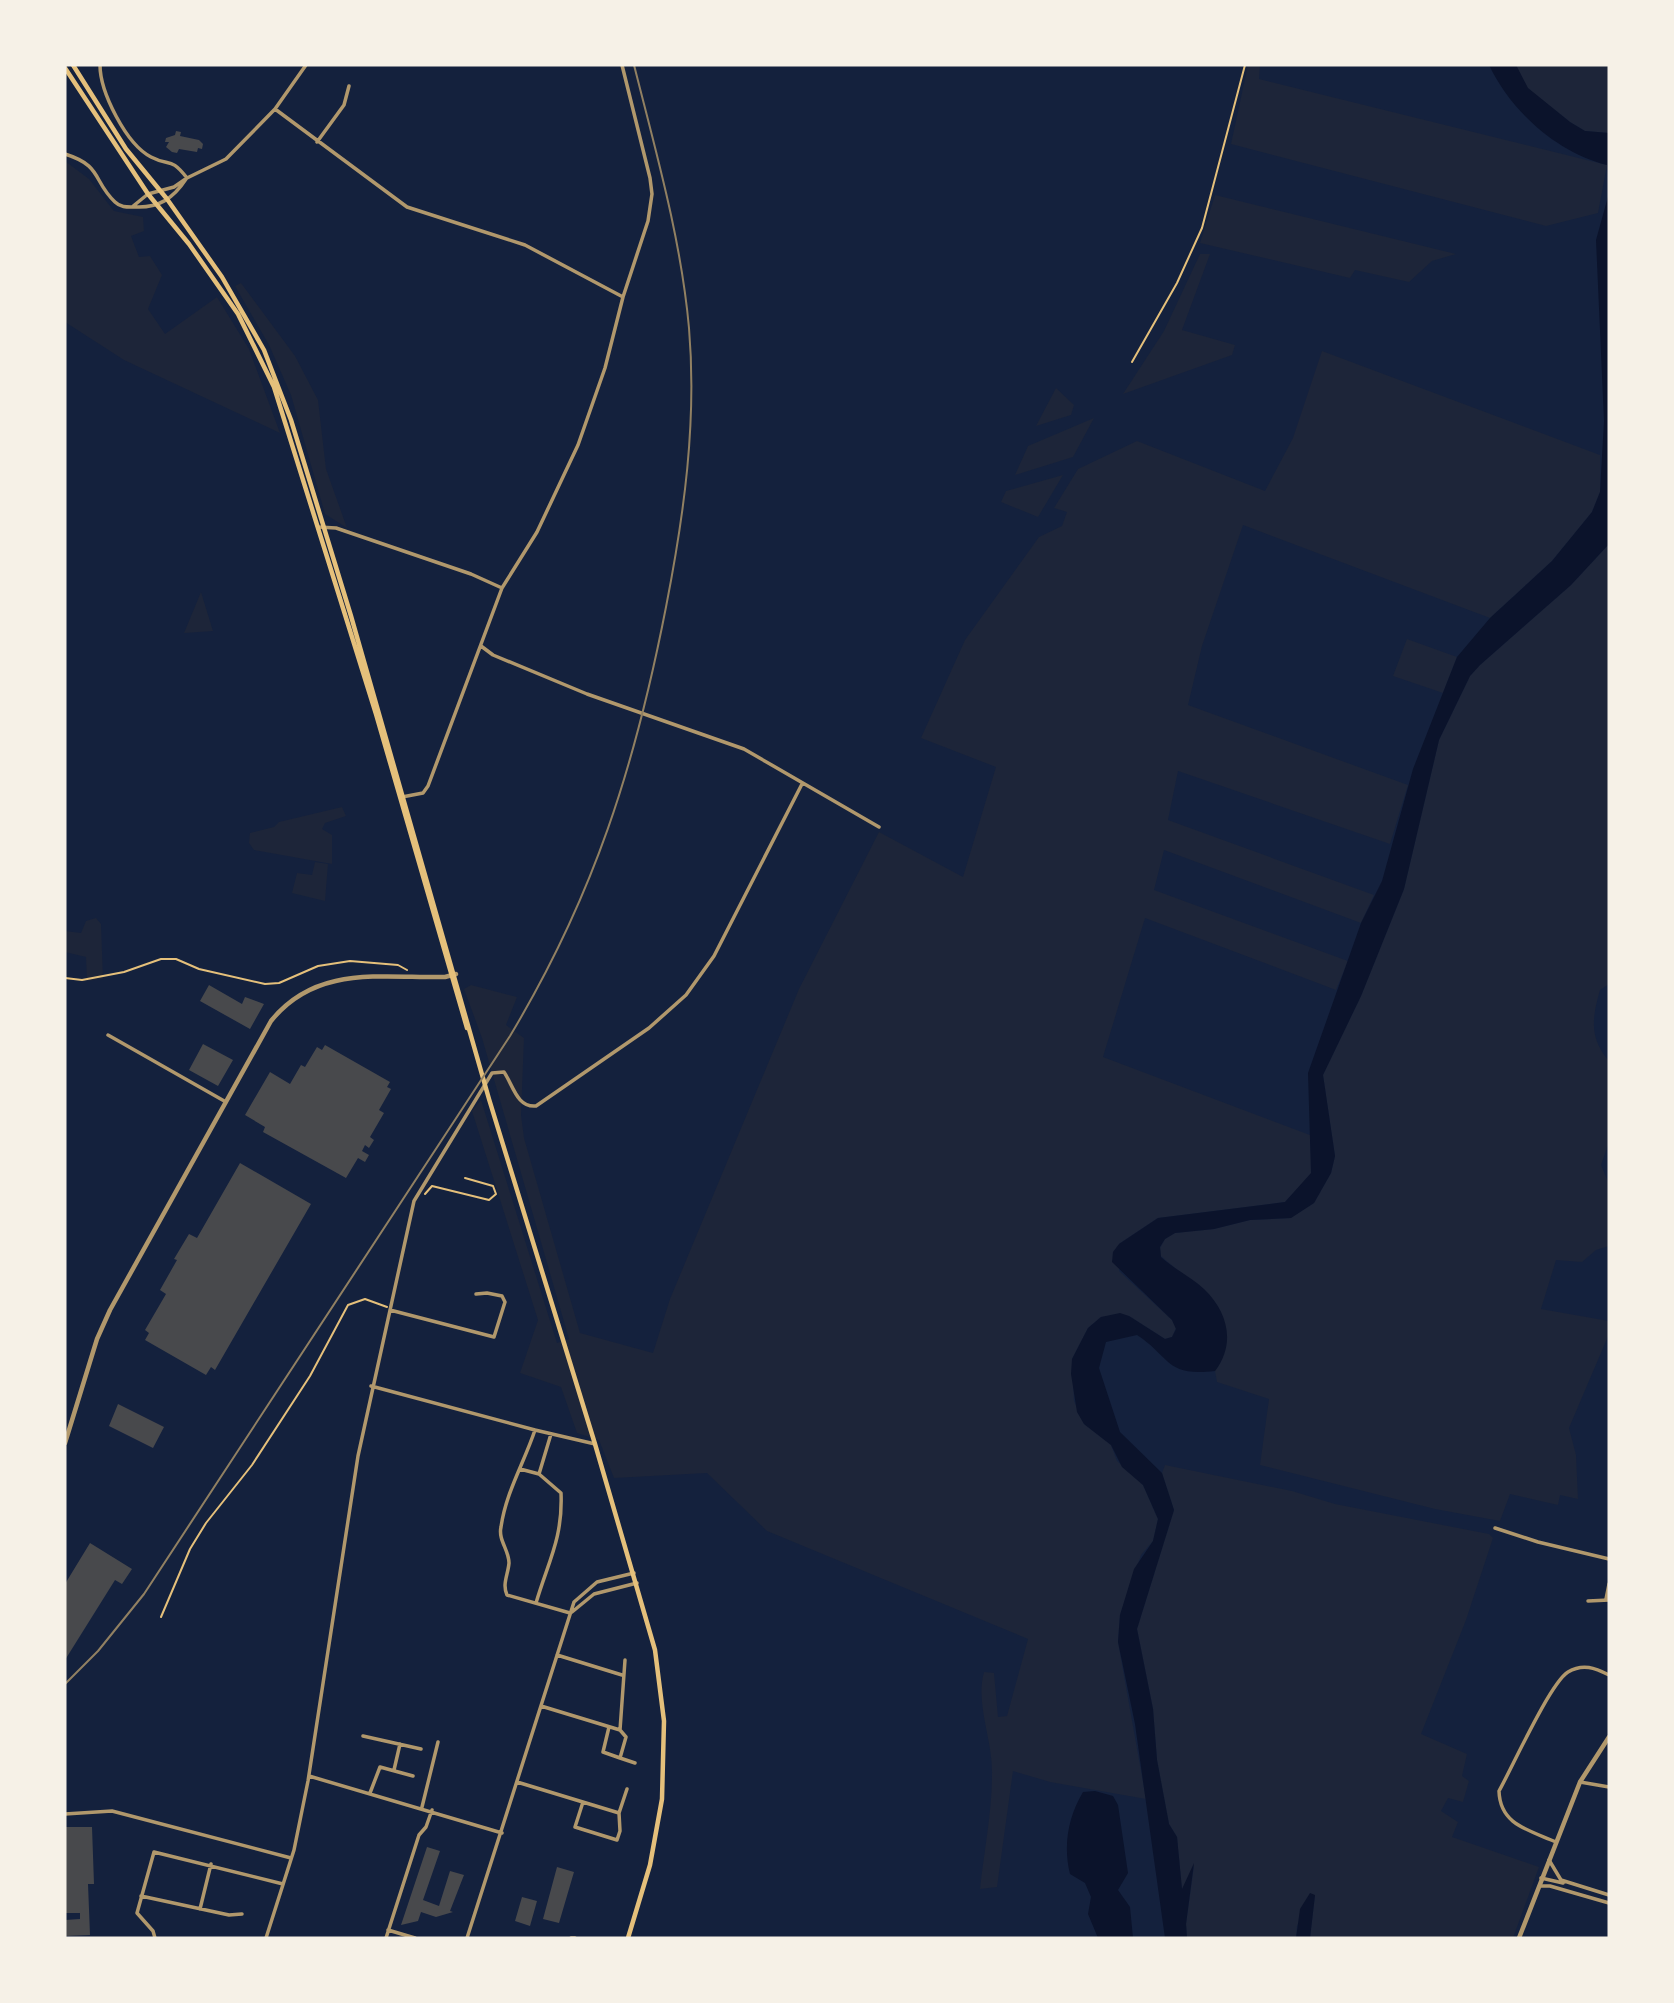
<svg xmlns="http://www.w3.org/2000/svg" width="1674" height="2003" font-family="Lato,sans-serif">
  <rect width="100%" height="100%" fill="#14213d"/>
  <path fill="#1d2539" d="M 1248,65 L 1260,65 L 1259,79 L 1607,165 L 1598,213 L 1546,226 L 1231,144 Z
    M 1516,65 L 1609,65 L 1609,133 L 1585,131 L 1570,122 L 1527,88 Z
    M 65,161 L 89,179 L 114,211 L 143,217 L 144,231 L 131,236 L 139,257 L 150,256 L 162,275 L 148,309 L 165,334 L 217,297 L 249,349 L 280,433 L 124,360 L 65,322 Z
    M 1215,195 L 1456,254 L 1432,261 L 1409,282 L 1355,270 L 1350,278 L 1200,243 Z
    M 1200,254 L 1210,254 L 1182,330 L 1235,345 L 1232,355 L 1123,394 L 1164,331 Z
    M 241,283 L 295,356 L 318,400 L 326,469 L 347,528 L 325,514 L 291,395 L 269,345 L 235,286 Z
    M 1322,351 L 1600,455 L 1600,492 L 1592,512 L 1552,561 L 1490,618 L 1243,525 L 1202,646 L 1188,705 L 1408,785 L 1390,844 L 1178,771 L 1168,820 L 1374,895 L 1361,923 L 1164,850 L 1154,890 L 1348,961 L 1336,990 L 1145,918 L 1103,1057 L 1310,1135 L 1312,1173 L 1285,1202 L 1158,1218 L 1119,1244 L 1119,1271 L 1172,1320 L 1176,1328 L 1172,1337 L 1165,1339 L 1129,1316 L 1101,1317 L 1088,1328 L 1072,1359 L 1074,1401 L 1084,1424 L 1111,1445 L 1117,1461 L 1143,1485 L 1158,1519 L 1153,1541 L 1141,1555 L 1120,1615 L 1118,1642 L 1146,1799 L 1050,1782 L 1013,1771 L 997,1887 L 980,1889 C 984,1851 992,1812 992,1775 C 993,1740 975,1704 984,1672 L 994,1673 L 998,1717 L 1007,1716 L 1028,1639 L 767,1531 L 707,1473 L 614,1478 L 599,1440 L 577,1433 L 561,1387 L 520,1373 L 538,1320 L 472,1111 L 481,1100 L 557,1343 L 569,1339 L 482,1038 L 464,989 L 471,985 L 517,997 L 506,1025 L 524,1038 L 521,1115 L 524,1138 L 580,1333 L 653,1353 L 670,1299 L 799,989 L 879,832 L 963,877 L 996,767 L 921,738 L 965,640 L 1039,537 L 1062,526 L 1067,512 L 1054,508 L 1078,469 L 1137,441 L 1265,491 L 1293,438 Z
    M 1056,388 L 1074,405 L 1071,415 L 1036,426 Z
    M 1094,418 L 1073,457 L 1015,475 L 1028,446 Z
    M 1063,475 L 1038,517 L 1001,502 L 1006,491 Z
    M 1609,544 L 1609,984 L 1600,990 C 1592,1018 1589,1038 1609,1061 L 1609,1142 L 1601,1165 L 1609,1184 L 1609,1246 L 1596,1250 L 1582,1262 L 1556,1260 L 1541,1309 L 1609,1321 L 1609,1334 L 1569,1428 L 1576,1455 L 1578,1499 L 1560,1495 L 1558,1505 L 1510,1494 L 1500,1521 L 1435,1509 L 1260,1465 L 1269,1399 L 1217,1382 L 1215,1371 C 1223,1360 1224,1354 1225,1340 C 1228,1295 1189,1283 1161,1256 L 1160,1248 L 1165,1239 L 1175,1233 L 1214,1229 L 1250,1220 L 1290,1218 L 1314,1203 L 1331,1173 L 1335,1156 L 1323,1075 L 1361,996 L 1404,889 L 1439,740 L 1470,676 L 1480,665 L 1571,585 Z
    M 201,592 L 213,631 L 184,633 Z
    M 1407,639 L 1457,657 L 1443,693 L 1393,676 Z
    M 342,807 L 346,816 L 325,823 L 322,829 L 332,835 L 332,864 L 254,850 L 249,843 L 250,833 L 274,827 L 279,822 Z
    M 315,862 L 328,864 L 325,901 L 292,893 L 297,873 L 312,875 Z
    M 96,918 L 101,924 L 103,979 L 87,981 L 86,957 L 65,952 L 65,931 L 81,933 L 86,921 Z
    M 1165,1465 L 1292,1491 L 1335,1504 L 1489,1534 L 1493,1538 L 1466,1620 L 1421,1734 L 1467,1754 L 1462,1776 L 1469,1781 L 1463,1802 L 1448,1798 L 1441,1811 L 1458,1822 L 1452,1837 L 1539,1867 L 1513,1938 L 1310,1938 L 1315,1895 L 1297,1926 L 1296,1938 L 1187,1938 L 1186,1924 L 1194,1866 L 1182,1891 L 1177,1837 L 1169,1824 L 1157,1760 L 1153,1709 L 1137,1629 L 1174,1510 L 1162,1473 Z"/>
  <path fill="#0b132b" d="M 1489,65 L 1516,65 L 1528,88 L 1570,122 L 1585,131 L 1609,133 L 1609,189 L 1607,165 C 1556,152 1511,111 1489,65 Z
    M 1609,193 L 1609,544 L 1571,585 L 1480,665 L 1470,676 L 1439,740 L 1404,889 L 1361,996 L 1323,1075 L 1335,1156 L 1331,1173 L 1314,1203 L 1291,1218 L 1250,1220 L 1214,1229 L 1175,1233 L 1165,1239 L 1160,1247 L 1161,1257 C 1174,1269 1191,1277 1204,1289 C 1228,1312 1236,1344 1215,1371 C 1165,1377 1171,1357 1137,1335 L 1106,1342 L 1099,1368 L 1120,1432 L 1162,1473 L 1174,1510 L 1137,1629 L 1153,1709 L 1157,1760 L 1169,1824 L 1177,1837 L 1182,1889 L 1194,1863 L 1186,1924 L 1187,1938 L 1165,1938 L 1135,1724 L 1118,1642 L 1120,1615 L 1134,1569 L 1153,1541 L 1158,1519 L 1143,1485 L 1122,1467 L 1111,1445 L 1084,1424 L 1077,1412 L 1071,1374 L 1072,1359 L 1088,1328 L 1101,1317 L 1120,1313 L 1129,1316 L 1165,1339 L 1172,1337 L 1176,1329 L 1172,1320 L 1112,1262 L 1113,1252 L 1119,1244 L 1158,1218 L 1285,1202 L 1311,1173 L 1308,1073 L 1361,923 L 1382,881 L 1413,769 L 1457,657 L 1490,618 L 1552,561 L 1592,512 L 1600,492 L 1604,421 L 1596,240 Z
    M 1095,1791 L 1113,1796 L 1118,1805 L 1128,1873 L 1118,1890 L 1130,1907 L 1133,1938 L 1098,1938 L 1088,1914 L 1091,1897 L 1085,1883 L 1070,1874 C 1063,1846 1068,1817 1083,1792 Z
    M 1310,1893 L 1315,1895 L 1310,1938 L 1296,1938 L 1300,1909 Z"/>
  <path fill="#48494c" d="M 176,131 L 181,132 L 180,136 L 199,140 L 203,144 L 202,149 L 198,148 L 197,152 L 179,149 L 177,153 L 172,152 L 166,147 L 169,142 L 165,142 L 166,138 L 175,135 Z
    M 209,985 L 242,1004 L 245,997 L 264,1004 L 250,1029 L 200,1001 Z
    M 203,1044 L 233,1060 L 218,1086 L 189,1070 Z
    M 325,1045 L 390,1082 L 387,1087 L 391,1089 L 379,1110 L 384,1113 L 370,1137 L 374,1140 L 369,1148 L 365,1145 L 362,1151 L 369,1155 L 365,1162 L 358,1158 L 346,1178 L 263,1132 L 265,1127 L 245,1115 L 270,1072 L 290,1084 L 301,1065 L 305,1067 L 317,1047 L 322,1050 Z
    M 240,1163 L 311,1204 L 215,1370 L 211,1367 L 206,1375 L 145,1340 L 149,1333 L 145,1330 L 166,1294 L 160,1290 L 177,1260 L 174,1259 L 189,1234 L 197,1238 Z
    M 118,1404 L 164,1427 L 153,1448 L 109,1426 Z
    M 90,1543 L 132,1569 L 122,1584 L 115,1580 L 65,1660 L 65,1584 Z
    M 65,1827 L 92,1827 L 94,1884 L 88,1884 L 90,1935 L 65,1936 L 65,1920 L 80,1919 L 80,1913 L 65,1913 Z
    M 427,1847 L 440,1851 L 423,1900 L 439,1906 L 450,1871 L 464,1875 L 450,1911 L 453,1912 L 436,1917 L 421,1912 L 418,1921 L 401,1925 Z
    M 557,1867 L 574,1872 L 559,1923 L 543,1919 Z
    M 522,1897 L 537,1901 L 530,1926 L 515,1921 Z"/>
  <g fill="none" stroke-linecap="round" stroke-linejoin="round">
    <path stroke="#e5c07b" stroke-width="2" d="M 1132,362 L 1177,283 L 1202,228 L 1245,65
      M 65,978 L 82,980 L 124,972 L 161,959 L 176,959 L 199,969 L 265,984 L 279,983 L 318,966 L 350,961 L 398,965 L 407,970
      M 425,1194 L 432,1186 L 489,1200 L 496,1194 L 493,1186 L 465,1178
      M 161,1617 L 190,1549 L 206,1523 L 252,1465 L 310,1376 L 348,1305 L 365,1299 L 387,1307"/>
    <path stroke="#b1986c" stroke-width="3.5" d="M 100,65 C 100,92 126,144 151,157 C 170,167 170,156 187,178
      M 275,109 L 407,207 L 525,245 L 623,297
      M 317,142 L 344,105 L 349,86
      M 65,154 C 103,166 92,180 115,202 C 121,208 128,207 136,207 C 158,208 173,199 186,179
      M 132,207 L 148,194 L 174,187 L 187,178 L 226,159 L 275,109 L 306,65
      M 318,527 L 336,528 L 471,574 L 502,588
      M 481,646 L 493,655 L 587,694 L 744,749 L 879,827
      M 402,797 L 423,793 L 428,786 L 502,588 L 537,532 L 578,445 L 605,368 L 623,297 L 648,221 L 652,194 L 650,178 L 622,65
      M 108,1035 L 226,1102
      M 390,1310 L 494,1337 L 505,1302 L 502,1296 L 487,1293 L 476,1294
      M 371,1386 L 535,1430 C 524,1463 506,1492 501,1527 C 498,1540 509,1550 509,1563 C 508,1575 502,1584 507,1595 L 570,1613
      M 535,1430 L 595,1444
      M 520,1469 L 539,1474
      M 1495,1528 L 1538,1542 L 1609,1559
      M 1606,1599 L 1609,1584
      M 1588,1601 L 1609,1600
      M 536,1603 C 548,1562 563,1538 561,1493 L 539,1474 L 551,1434
      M 572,1612 L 594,1594 L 637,1583
      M 557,1655 L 622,1675
      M 541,1706 L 620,1730 L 625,1660
      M 609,1727 L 603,1752 L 620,1758 L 626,1737 L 620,1730
      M 363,1736 L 421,1749
      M 620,1758 L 635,1763
      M 394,1770 L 400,1744
      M 309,1776 L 502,1833
      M 517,1782 L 619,1813 L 620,1831 L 617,1840 L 575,1827 L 583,1802
      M 1580,1782 L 1609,1787
      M 370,1793 L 380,1767 L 413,1776
      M 422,1807 L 438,1742
      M 619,1813 L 627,1789
      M 65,1814 L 112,1811 L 291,1858
      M 1556,1842 C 1529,1830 1500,1825 1499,1791 C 1512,1768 1550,1683 1568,1672 C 1583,1663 1595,1668 1609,1675
      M 1549,1860 L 1561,1880 L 1609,1895
      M 1541,1878 L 1563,1883
      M 1540,1886 L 1550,1886 L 1609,1903
      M 141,1896 L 229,1915 L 242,1914
      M 200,1909 L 211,1864
      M 388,1930 L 415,1938
      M 155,1938 L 153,1931 L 137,1913 L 154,1852 L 283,1884
      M 266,1938 L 294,1850 L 308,1781 L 358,1456 L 414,1201 L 492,1073 L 504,1072 C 513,1085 517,1108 536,1106 L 649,1028 L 686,995 L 714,956 L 802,784
      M 386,1938 L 419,1835 L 426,1827 L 432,1810
      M 467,1938 L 574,1602 L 597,1582 L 634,1573
      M 571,1938 L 575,1938"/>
    <path stroke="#b1986c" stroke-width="4.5" d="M 65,1443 L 97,1339 L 110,1310 L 271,1021 C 316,965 380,978 445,977 L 456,974
      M 1519,1938 L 1580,1782 L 1609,1737"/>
    <path stroke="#e5c07b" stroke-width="4.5" d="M 73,65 L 126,149 L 167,199 L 222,277 L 264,350 L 291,420 L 351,616 L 489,1099 L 595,1444 L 655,1650 L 664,1721 L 662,1799 L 650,1865 L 628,1938
      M 65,68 L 148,194 L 189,244 L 238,314 L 274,387 L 376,714 L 467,1028"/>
    <path stroke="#918062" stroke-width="2" d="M 65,1684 L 98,1651 L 144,1594 L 510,1036 C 594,896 635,766 666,607 C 684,515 697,422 689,328 C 681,239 656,152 634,65"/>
  </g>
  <rect width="1674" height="2003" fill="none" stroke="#f6f1e7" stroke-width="133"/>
</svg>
